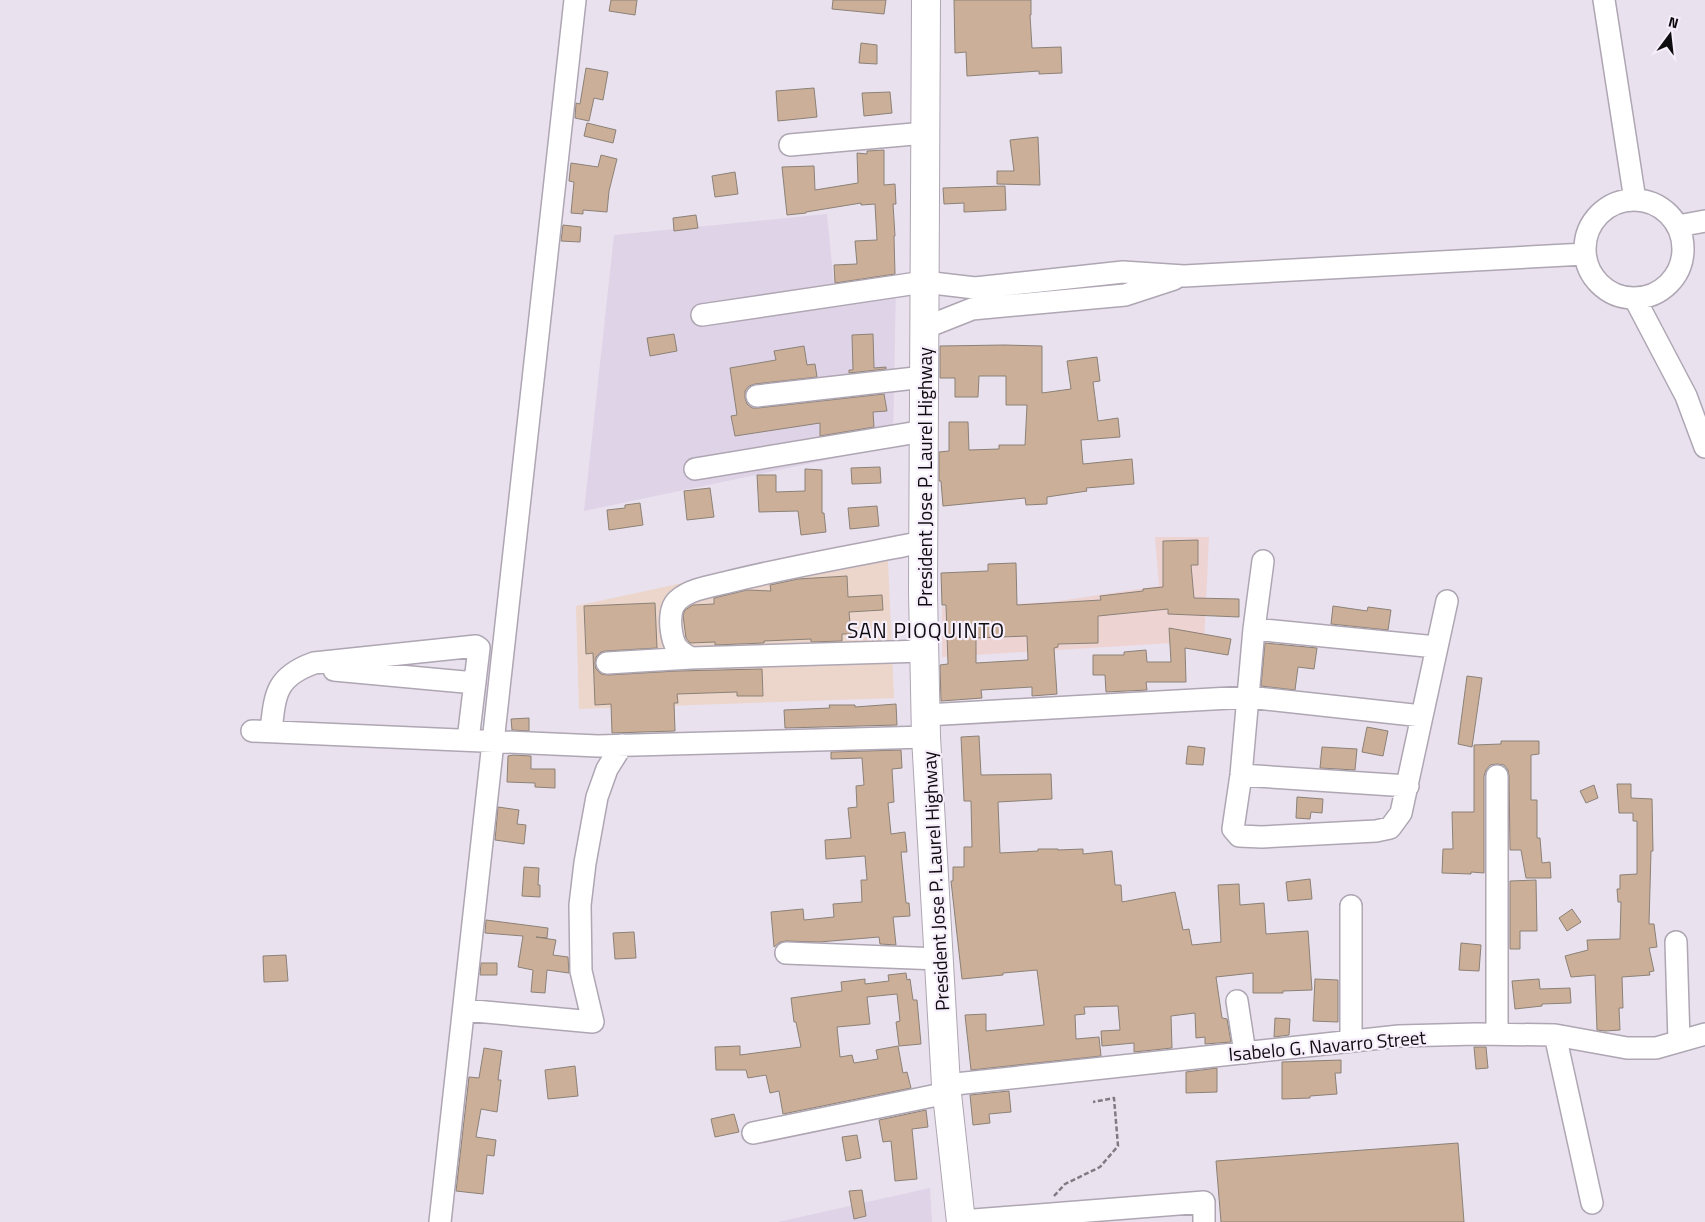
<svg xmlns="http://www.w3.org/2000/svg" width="1705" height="1222" font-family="'Titillium Web',sans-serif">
  <rect width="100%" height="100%" fill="#e9e1ee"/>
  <path fill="#ecd5ca" d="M 887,539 L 894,698 L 579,709 L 576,606 Z"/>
  <path fill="#dfd3e7" d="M 827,214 L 834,285 L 896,281 L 893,446 L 584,511 L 614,235 Z
    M 930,1188 L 932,1222 L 778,1222 Z"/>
  <path fill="#eed3d3" d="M 1155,537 L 1209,537 L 1204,645 L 1188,642 L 942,657 L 942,607 L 1052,602 L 1159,586 Z"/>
  <path fill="#cbaf98" stroke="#8c8177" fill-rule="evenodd" d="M 611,0 L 637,0 L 635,15 L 609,11 Z
    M 833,0 L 886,0 L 884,14 L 832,9 Z
    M 954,0 L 1031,0 L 1031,15 L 1030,15 L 1032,48 L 1061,47 L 1062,73 L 1039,74 L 1039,71 L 967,76 L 966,52 L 955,53 Z
    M 861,43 L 877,45 L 877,64 L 859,63 Z
    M 586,68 L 608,72 L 603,100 L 594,98 L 589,121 L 575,118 L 576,103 L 580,104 Z
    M 814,88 L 817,117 L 778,121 L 776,91 Z
    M 890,92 L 892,113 L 864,116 L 862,93 Z
    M 587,123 L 616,130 L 613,143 L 584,136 Z
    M 1038,137 L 1040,185 L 997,184 L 997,171 L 1014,171 L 1010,140 Z
    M 884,150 L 884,185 L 895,184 L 896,204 L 893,204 L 895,236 L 894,236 L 895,274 L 835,283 L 834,265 L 857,264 L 855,241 L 877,240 L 875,204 L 861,205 L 861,203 L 806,212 L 806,213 L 787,215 L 782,167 L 814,166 L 815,190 L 858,183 L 857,153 L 867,154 L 867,151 Z
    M 601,155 L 617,159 L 609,191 L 607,212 L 583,210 L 583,214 L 571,213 L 574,182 L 569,181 L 571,163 L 598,167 Z
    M 735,172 L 738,194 L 715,197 L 712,176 Z
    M 1005,186 L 1006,210 L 964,212 L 964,203 L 944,204 L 943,188 Z
    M 696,215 L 698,228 L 674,231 L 673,218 Z
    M 563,225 L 581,227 L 580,242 L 561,241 Z
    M 674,334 L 677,351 L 650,356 L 647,338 Z
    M 873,334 L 874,368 L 886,367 L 886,369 L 849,373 L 849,370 L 853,370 L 852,335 Z
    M 1004,345 L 1042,346 L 1042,393 L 1071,389 L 1067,361 L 1097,357 L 1100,381 L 1093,382 L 1098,421 L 1118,418 L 1120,437 L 1081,440 L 1083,464 L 1132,459 L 1134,484 L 1086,488 L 1087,491 L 1047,497 L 1047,504 L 1026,505 L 1025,498 L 943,506 L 941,481 L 939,481 L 939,452 L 949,451 L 949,422 L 968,422 L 969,450 L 999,449 L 999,445 L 1025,445 L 1027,405 L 1006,405 L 1006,376 L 979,376 L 978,397 L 955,397 L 955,378 L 940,378 L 940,346 Z
    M 804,346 L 807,365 L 815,364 L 817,377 L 755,384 L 749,386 L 745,391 L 745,398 L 747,404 L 752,408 L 758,408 L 884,394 L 887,411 L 873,412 L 874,427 L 820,436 L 820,423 L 735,436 L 731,416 L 737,415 L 730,368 L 776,360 L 774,351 Z
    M 880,467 L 881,483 L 852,484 L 851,468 Z
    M 805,469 L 822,470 L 822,513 L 824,513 L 826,532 L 801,535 L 798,511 L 759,512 L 757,475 L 776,475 L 776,492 L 805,491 Z
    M 710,488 L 714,517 L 687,520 L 684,491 Z
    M 640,503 L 643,525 L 609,530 L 607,510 L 625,508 L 625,505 Z
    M 877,506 L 879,526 L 850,529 L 848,508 Z
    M 1198,540 L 1198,565 L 1191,565 L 1194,598 L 1239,599 L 1239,617 L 1168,614 L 1168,609 L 1098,616 L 1098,643 L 1058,644 L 1058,647 L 1054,648 L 1057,694 L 1032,696 L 1032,687 L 981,690 L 982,698 L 941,701 L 940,665 L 948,664 L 946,605 L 942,605 L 941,573 L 988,571 L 988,564 L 1016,563 L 1017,605 L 1101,600 L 1100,596 L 1143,591 L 1143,589 L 1163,587 L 1163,541 ZM 1027,636 L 1028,660 L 976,663 L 976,638 Z
    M 847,576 L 848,597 L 882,595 L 883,610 L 849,612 L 851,634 L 842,634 L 842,641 L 811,642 L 811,639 L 764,641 L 764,643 L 715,645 L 715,642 L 690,643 L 686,638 L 683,615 L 685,610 L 693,605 L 714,604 L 714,598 L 747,590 L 771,591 L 770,585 L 798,579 Z
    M 655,603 L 657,648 L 606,651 L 601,652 L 596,657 L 595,663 L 596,669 L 601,674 L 608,675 L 677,671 L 762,669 L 763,696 L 737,696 L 737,692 L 677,694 L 678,703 L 674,703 L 675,731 L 612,733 L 611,704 L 595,705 L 593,653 L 586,654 L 584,606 Z
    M 1333,606 L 1367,611 L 1368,607 L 1391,610 L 1388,630 L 1331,624 Z
    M 1169,628 L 1231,639 L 1228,655 L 1185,648 L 1186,682 L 1146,682 L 1147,690 L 1106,692 L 1105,675 L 1093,675 L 1093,655 L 1124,655 L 1124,652 L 1146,650 L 1147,662 L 1171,662 Z
    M 1265,643 L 1317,648 L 1314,669 L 1298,667 L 1295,690 L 1261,686 Z
    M 1467,676 L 1482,678 L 1472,747 L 1458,744 Z
    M 896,704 L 897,725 L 785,728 L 784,710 L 830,708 L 829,705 L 855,705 L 855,707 Z
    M 529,718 L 529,731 L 512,730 L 511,719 Z
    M 1367,727 L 1388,731 L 1383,756 L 1362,752 Z
    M 979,736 L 981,775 L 1051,774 L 1052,799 L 998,802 L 1000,853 L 1038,851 L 1038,849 L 1058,849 L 1058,850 L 1083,849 L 1083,854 L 1112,851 L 1115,885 L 1121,885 L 1122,902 L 1175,892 L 1183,930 L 1189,929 L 1192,945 L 1221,942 L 1218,885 L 1239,884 L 1240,905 L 1264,903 L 1266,934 L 1308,931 L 1312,990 L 1283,991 L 1283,993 L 1253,993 L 1253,973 L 1216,977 L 1222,1018 L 1227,1019 L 1231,1042 L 1205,1044 L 1205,1037 L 1196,1038 L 1195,1013 L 1171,1016 L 1172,1048 L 1134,1052 L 1134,1043 L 1102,1046 L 1101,1031 L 1120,1030 L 1118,1006 L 1084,1007 L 1085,1014 L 1075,1015 L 1076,1039 L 1099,1037 L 1101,1056 L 971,1070 L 965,1015 L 986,1014 L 986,1031 L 1044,1025 L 1037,970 L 1003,973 L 1003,975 L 962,979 L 951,881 L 953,881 L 953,867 L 964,867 L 964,847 L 972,847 L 971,801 L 964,801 L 961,737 Z
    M 1501,741 L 1539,741 L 1539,754 L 1531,755 L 1531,800 L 1537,800 L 1537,838 L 1540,838 L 1542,863 L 1550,862 L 1551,878 L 1526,878 L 1521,850 L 1510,850 L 1509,776 L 1508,770 L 1504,765 L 1497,764 L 1490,765 L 1486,770 L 1484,776 L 1484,873 L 1471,872 L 1471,874 L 1442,873 L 1443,849 L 1453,849 L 1452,812 L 1474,812 L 1474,745 L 1501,744 Z
    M 1188,746 L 1205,748 L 1203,765 L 1186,764 Z
    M 1322,747 L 1357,749 L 1355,770 L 1320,768 Z
    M 901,750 L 902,768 L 892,769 L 894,802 L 888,803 L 891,834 L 905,832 L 907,852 L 901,852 L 906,903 L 909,903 L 910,916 L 893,917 L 896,945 L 880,944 L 879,937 L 819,942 L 786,941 L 780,942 L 774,947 L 771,912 L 803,909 L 804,920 L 834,917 L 833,904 L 862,902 L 861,880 L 867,880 L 865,856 L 826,859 L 825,840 L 851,838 L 848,808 L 857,807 L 856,786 L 864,785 L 862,758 L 831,759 L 831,752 Z
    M 513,755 L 531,756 L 531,769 L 555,769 L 555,788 L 535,787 L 535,783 L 507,782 L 508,756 Z
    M 1617,784 L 1631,784 L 1631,798 L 1652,799 L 1653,851 L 1651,851 L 1649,924 L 1654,924 L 1657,947 L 1649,948 L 1654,971 L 1649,972 L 1650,975 L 1622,977 L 1623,1008 L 1619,1008 L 1620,1030 L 1605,1031 L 1597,1030 L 1595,975 L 1571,977 L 1565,956 L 1588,950 L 1587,940 L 1620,939 L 1621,902 L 1618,902 L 1617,889 L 1620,889 L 1620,875 L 1637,874 L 1637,821 L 1633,821 L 1633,813 L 1619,813 Z
    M 1594,785 L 1598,798 L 1586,803 L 1580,791 Z
    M 1297,797 L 1323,799 L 1322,813 L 1311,812 L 1310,819 L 1296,818 Z
    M 498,807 L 519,810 L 517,824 L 526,825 L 524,844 L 495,840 Z
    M 524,867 L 539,868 L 538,885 L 540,885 L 540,897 L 522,896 Z
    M 1310,879 L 1312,899 L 1288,901 L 1286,882 Z
    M 1536,880 L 1537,931 L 1520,931 L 1520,949 L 1510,949 L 1510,881 Z
    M 1572,909 L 1581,922 L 1567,931 L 1559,918 Z
    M 486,920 L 548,928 L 547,938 L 536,937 L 556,940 L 553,955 L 568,957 L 569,973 L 547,970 L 545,993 L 531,992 L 533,970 L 518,967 L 523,936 L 485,933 Z
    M 634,932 L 636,958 L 615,959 L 613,933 Z
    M 1461,943 L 1481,945 L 1479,971 L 1459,970 Z
    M 286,955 L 288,981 L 264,982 L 263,956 Z
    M 481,963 L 497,963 L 497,975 L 480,975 Z
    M 906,973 L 907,980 L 910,979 L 913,1000 L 917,1000 L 921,1044 L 899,1046 L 896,1022 L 900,1021 L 897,994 L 867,997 L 870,1024 L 837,1027 L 840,1057 L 852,1055 L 854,1063 L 878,1059 L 876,1050 L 898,1046 L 903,1073 L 907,1072 L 911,1088 L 783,1114 L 779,1091 L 770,1093 L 766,1075 L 748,1078 L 746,1070 L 716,1070 L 715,1047 L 740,1046 L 740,1055 L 801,1047 L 796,1022 L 794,1022 L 791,998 L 842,991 L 841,982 L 865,979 L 865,984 L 889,981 L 888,975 Z
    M 1315,979 L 1338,980 L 1338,1022 L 1313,1021 Z
    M 1539,979 L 1540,989 L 1570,988 L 1571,1003 L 1542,1004 L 1542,1006 L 1515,1009 L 1512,981 Z
    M 1275,1018 L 1290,1019 L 1289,1035 L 1274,1037 Z
    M 1474,1047 L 1486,1047 L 1488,1068 L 1476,1069 Z
    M 484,1048 L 502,1051 L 498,1080 L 501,1080 L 497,1112 L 481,1109 L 476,1137 L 496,1140 L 494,1156 L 487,1155 L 483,1194 L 456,1191 L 469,1077 L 479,1078 Z
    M 1341,1060 L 1341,1073 L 1335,1073 L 1337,1094 L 1310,1096 L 1310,1098 L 1282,1099 L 1282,1062 Z
    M 575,1066 L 578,1096 L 548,1099 L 545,1070 Z
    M 1217,1068 L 1217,1092 L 1186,1093 L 1186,1072 Z
    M 1009,1091 L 1011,1112 L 989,1114 L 990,1123 L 973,1125 L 970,1095 Z
    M 926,1110 L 928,1127 L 912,1129 L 917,1179 L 895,1181 L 891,1141 L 883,1142 L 879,1120 Z
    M 734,1114 L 739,1132 L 715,1137 L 711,1119 Z
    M 857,1135 L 861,1158 L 846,1161 L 842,1137 Z
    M 1458,1143 L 1464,1222 L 1221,1222 L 1216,1161 Z
    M 862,1190 L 866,1216 L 854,1219 L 849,1191 Z"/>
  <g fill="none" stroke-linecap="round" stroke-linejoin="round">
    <g stroke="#aea6b3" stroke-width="24">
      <path id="minor" d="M 1604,0 L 1635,200
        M 790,145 L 925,133
        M1585 249a49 49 0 1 1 98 0a49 49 0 1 1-98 0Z
        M 1678,226 L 1705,221
        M 1635,299 L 1686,396 L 1705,447
        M 702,315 L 924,282 L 975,288 L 1123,272 L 1184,276 L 1585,254
        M 924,328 L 972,309 L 1125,295 L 1174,279
        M 757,396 L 924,377
        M 695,469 L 924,431
        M 1263,561 L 1254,629 L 1241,775 L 1233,829 L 1239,836 L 1262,837 L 1376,831 L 1390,828 L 1401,813 L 1447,601
        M 1254,629 L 1436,647
        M 691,658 C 676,650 673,645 671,628 C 670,618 670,607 678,600 C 690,589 712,586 728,582 C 792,566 858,555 923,542
        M 607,663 L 691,658 L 924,651
        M 334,670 L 475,683
        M 926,715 L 1248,697 L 1422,716
        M 252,731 L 598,746 L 926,737
        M 271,731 C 275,695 275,677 314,663 L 476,646 L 479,648 L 468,740
        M 1241,775 L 1408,786
        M 1497,776 L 1497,1034
        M 1676,942 L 1679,1041
        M 786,953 L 939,959
        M 1237,1001 L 1245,1053
        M 464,1010 L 593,1022 L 581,971 L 580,905 L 585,863 L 597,797 L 607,769 L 622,745
        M 1555,1035 L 1592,1203
        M 1351,1041 L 1351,906
        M 946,1085 L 1399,1036 L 1476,1034 L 1555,1035 L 1627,1048 L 1656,1048 L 1705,1034
        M 753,1133 L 947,1093
        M 961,1221 L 1204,1202 L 1204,1222
        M 440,1222 L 575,0"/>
    </g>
    <g stroke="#aea6b3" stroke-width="30">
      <path id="highway" d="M 926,0 L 923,592 L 926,737 L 946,1085 L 961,1222"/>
    </g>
    <path stroke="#807b83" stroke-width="2.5" stroke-dasharray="5 2.5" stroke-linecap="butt" d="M 1054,1196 L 1065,1184 L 1100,1167 L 1118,1146 L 1114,1098 L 1093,1102"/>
    <use href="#minor" stroke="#fff" stroke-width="21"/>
    <use href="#highway" stroke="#fff" stroke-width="28"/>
  </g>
  <g text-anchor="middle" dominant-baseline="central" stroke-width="4.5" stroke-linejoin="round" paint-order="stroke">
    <g font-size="19" fill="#0f0c10" stroke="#f6eefb">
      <text transform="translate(924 477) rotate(-90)">President Jose P. Laurel Highway</text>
      <text transform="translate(935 881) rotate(-93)">President Jose P. Laurel Highway</text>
      <text transform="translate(1327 1045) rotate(-5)">Isabelo G. Navarro Street</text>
    </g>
    <g font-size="21" letter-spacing="1" fill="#0f0c10" stroke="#f6eefb">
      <text x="926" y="630">SAN PIOQUINTO</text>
    </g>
  </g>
  <g transform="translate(1670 35) rotate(15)" stroke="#f6eefb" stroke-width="4" paint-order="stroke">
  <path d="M0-4L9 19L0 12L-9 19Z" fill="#0f0c10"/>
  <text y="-8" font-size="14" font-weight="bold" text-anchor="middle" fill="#0f0c10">N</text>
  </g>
</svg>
